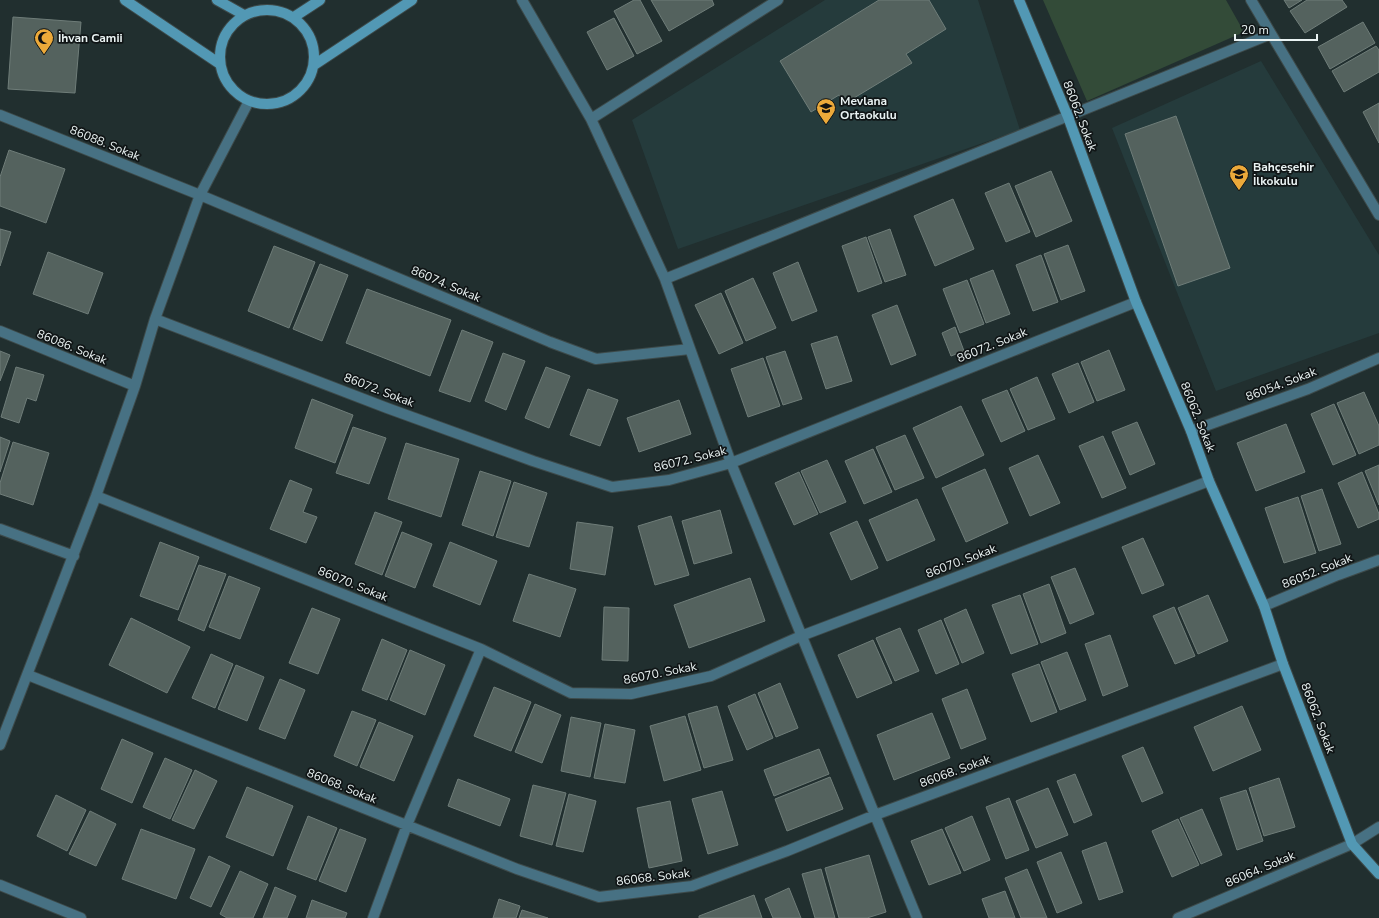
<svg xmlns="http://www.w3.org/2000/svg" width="1379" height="918" font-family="'Nunito Sans',sans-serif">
  <rect width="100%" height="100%" fill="#212f2f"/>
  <path fill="#253b3c" d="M 825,0 L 978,0 L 1020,130 L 678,249 L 632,120 Z
    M 1261,61 L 1379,255 L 1379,333 L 1216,391 L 1112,128 Z"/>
  <path fill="#334b38" d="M 1043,0 L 1226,0 L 1244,32 L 1087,101 Z"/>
  <path fill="#54625e" stroke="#6f7d79" d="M 634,0 L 640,0 L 662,41 L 637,54 L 614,11 Z
    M 651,0 L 712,0 L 714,5 L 669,31 Z
    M 879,0 L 929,0 L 946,29 L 906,54 L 912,63 L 844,104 L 839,95 L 811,112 L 780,61 Z
    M 1284,0 L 1302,0 L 1289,8 Z
    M 1307,0 L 1342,0 L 1347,7 L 1305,33 L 1290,11 Z
    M 13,17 L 81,22 L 75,93 L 8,89 Z
    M 614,18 L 634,56 L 607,70 L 587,32 Z
    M 1363,22 L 1375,43 L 1330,69 L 1318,47 Z
    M 1376,46 L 1379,50 L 1379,72 L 1344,92 L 1332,71 Z
    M 1379,103 L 1379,143 L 1363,112 Z
    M 1176,116 L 1230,268 L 1178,286 L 1125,134 Z
    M 9,150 L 65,169 L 46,223 L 0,206 L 0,177 Z
    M 1051,171 L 1072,221 L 1036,237 L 1015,186 Z
    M 1009,183 L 1030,232 L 1006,242 L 985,193 Z
    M 953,199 L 974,249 L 935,266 L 914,216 Z
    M 0,229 L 11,232 L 0,266 Z
    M 890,229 L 906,275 L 885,282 L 868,237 Z
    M 866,237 L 882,283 L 858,292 L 842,246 Z
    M 1068,245 L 1085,291 L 1061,300 L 1044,254 Z
    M 274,246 L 315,262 L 289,328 L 248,311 Z
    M 48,252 L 103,273 L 88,314 L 33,294 Z
    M 1041,255 L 1058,302 L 1033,311 L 1016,265 Z
    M 798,262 L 817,311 L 792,321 L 773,273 Z
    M 320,264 L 348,275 L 322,341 L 293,329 Z
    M 993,270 L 1010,314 L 986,323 L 970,279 Z
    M 753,278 L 776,328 L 746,341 L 725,291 Z
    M 967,280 L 984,324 L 960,333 L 943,289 Z
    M 367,289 L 451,320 L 430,376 L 346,343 Z
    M 721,293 L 743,343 L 719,354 L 695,305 Z
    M 897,305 L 916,355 L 891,365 L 872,315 Z
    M 955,327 L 964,351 L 951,356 L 942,333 Z
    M 462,330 L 493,342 L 470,402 L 439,391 Z
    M 837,336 L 852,381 L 826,389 L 811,344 Z
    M 1109,350 L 1125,390 L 1097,401 L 1081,362 Z
    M 0,351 L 10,355 L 0,381 Z
    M 785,351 L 802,399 L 783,405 L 766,357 Z
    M 503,353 L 525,361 L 506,410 L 485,401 Z
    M 763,358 L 780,406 L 748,417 L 731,369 Z
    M 1078,363 L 1094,402 L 1069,413 L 1052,374 Z
    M 16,367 L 44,375 L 36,401 L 27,398 L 19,423 L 1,417 Z
    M 546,367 L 570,376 L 549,428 L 525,418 Z
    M 1037,377 L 1055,419 L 1028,430 L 1010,389 Z
    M 588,389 L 618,400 L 600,446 L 570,435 Z
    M 1007,390 L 1025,431 L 1001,442 L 982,400 Z
    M 1364,392 L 1379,426 L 1379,445 L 1359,454 L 1337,403 Z
    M 312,399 L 353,415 L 335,463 L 295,448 Z
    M 679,400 L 691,434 L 639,452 L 627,418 Z
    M 1334,404 L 1356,455 L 1333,465 L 1311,414 Z
    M 961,406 L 984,455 L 936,478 L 913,428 Z
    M 1137,422 L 1155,464 L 1130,475 L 1112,432 Z
    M 1286,424 L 1305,472 L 1256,491 L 1237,443 Z
    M 353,427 L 386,438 L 369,484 L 336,473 Z
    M 905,435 L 924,478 L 895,490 L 876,447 Z
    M 1103,436 L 1126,488 L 1102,498 L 1079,446 Z
    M 0,437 L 10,441 L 0,472 Z
    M 13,442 L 49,453 L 33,505 L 0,494 L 0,483 Z
    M 406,443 L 459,459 L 441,517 L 388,499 Z
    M 873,449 L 892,492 L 864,504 L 845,461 Z
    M 1038,455 L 1060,503 L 1030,516 L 1009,468 Z
    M 827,460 L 846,502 L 820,513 L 801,471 Z
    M 1379,465 L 1379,505 L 1365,471 Z
    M 985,469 L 1008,523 L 966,542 L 942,488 Z
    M 480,471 L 511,481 L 493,536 L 462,525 Z
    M 799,472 L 818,514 L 794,525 L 775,483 Z
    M 1362,472 L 1379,514 L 1379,519 L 1358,528 L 1338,483 Z
    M 290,480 L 312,489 L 303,512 L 317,517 L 306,543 L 270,529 Z
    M 514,482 L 547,493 L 529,547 L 496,537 Z
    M 1322,489 L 1341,544 L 1319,551 L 1301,496 Z
    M 1298,497 L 1316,553 L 1284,563 L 1265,508 Z
    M 917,499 L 935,540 L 887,561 L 869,520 Z
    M 720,510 L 732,553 L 694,564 L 682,521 Z
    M 375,512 L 402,522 L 382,575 L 355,564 Z
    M 671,516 L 689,575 L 655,585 L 638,526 Z
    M 857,521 L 878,568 L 851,580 L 830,533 Z
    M 577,522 L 613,527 L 605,575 L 570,569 Z
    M 402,532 L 432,544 L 415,588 L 385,576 Z
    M 1143,538 L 1164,585 L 1142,594 L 1122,547 Z
    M 160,542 L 199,557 L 178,610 L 140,596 Z
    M 450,542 L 497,561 L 480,605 L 433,586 Z
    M 199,565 L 226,574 L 204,631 L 178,620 Z
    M 1075,568 L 1094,614 L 1070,624 L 1051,577 Z
    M 529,574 L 576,589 L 560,637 L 513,621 Z
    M 229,576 L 260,588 L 240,639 L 209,627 Z
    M 750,578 L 765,621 L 689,648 L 674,605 Z
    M 1049,584 L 1066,633 L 1041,643 L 1023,594 Z
    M 1020,595 L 1038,644 L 1011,654 L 992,605 Z
    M 1208,595 L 1228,641 L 1198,654 L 1178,608 Z
    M 604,607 L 629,608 L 628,661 L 602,660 Z
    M 1174,607 L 1195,656 L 1175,664 L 1153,616 Z
    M 312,608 L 340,619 L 318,674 L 289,663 Z
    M 966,609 L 984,653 L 962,663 L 944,619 Z
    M 131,618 L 190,647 L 167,693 L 109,665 Z
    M 941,620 L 959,664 L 936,674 L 918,630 Z
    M 900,628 L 919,671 L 895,681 L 876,638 Z
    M 1110,635 L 1128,686 L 1103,696 L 1085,644 Z
    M 382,639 L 407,650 L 387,700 L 362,690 Z
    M 873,640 L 892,683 L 857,698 L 838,655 Z
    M 410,650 L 445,665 L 425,715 L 390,700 Z
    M 1067,652 L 1086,700 L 1060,710 L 1041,662 Z
    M 211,654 L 233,664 L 215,708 L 192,698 Z
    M 1039,664 L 1057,712 L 1031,722 L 1012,674 Z
    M 236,665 L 264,677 L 247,721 L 218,709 Z
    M 280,679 L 305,690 L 285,739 L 259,729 Z
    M 780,683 L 798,728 L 776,737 L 758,693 Z
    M 494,687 L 531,702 L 511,751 L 474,736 Z
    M 967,689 L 986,739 L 961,749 L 942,699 Z
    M 755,694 L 773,738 L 747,750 L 728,706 Z
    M 535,704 L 561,715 L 542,763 L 515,752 Z
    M 717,706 L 733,760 L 704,768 L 688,714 Z
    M 1242,706 L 1261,750 L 1213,771 L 1194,727 Z
    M 352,711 L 376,720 L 357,766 L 334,756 Z
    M 932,713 L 950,758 L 894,780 L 877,735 Z
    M 685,716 L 701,770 L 664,781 L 650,726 Z
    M 571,717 L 601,723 L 590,777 L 561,771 Z
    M 379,722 L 413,736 L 394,781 L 360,767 Z
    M 605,724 L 635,730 L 625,783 L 594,778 Z
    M 122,739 L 153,753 L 132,803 L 101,789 Z
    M 1143,747 L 1163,793 L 1142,802 L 1122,756 Z
    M 819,749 L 829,774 L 774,796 L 764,770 Z
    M 165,758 L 192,770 L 170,819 L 143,807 Z
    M 195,770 L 217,781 L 194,829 L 172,820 Z
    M 1075,774 L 1092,815 L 1074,823 L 1057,781 Z
    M 830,777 L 843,809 L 787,831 L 775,799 Z
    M 1279,778 L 1295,827 L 1264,836 L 1249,788 Z
    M 458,779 L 510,799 L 500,826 L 448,806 Z
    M 533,785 L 566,793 L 552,845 L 520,836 Z
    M 247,787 L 293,806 L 273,856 L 226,837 Z
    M 1048,788 L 1068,835 L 1036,848 L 1016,801 Z
    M 1246,790 L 1263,841 L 1237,850 L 1220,798 Z
    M 722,791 L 738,845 L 708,854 L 692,799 Z
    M 569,794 L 596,801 L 583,852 L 556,846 Z
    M 56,795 L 86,810 L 67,851 L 37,836 Z
    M 1009,798 L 1029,850 L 1006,859 L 986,807 Z
    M 670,801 L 682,861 L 649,868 L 637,808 Z
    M 1202,809 L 1222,855 L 1201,864 L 1180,818 Z
    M 90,811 L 116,824 L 96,866 L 69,854 Z
    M 308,816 L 337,828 L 316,880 L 287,869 Z
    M 972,816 L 990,860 L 964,871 L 945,828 Z
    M 1178,819 L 1199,865 L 1172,877 L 1152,831 Z
    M 141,829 L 195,849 L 176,899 L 122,879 Z
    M 340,829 L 366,839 L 346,892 L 319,881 Z
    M 942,829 L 961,873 L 929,885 L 911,841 Z
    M 1106,842 L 1123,892 L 1099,900 L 1082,851 Z
    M 1061,852 L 1082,903 L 1057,913 L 1037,862 Z
    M 869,855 L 886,912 L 867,918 L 839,918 L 825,868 Z
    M 209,856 L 230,866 L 211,907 L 190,898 Z
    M 821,869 L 835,918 L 815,918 L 802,874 Z
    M 1027,869 L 1047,918 L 1021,918 L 1005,878 Z
    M 240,871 L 268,884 L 253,918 L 227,918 L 220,914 Z
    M 275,887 L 296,896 L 287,918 L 263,918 Z
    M 789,888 L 801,918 L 773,918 L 765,899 Z
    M 1005,891 L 1015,918 L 989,918 L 982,899 Z
    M 754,895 L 762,918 L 699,918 L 699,916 Z
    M 499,899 L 520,906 L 516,918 L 493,918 Z
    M 312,900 L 347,913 L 345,918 L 306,918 Z
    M 522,910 L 548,918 L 519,918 Z"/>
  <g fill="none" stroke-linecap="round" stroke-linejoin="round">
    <g stroke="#3d4a4a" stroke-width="12">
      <path id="minor" d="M 522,0 L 591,119 L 665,279 L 731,463 L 917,918
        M 1251,0 L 1379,215
        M 0,115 L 200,195 L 550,342 L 596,359 L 690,349
        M 591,119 L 778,0
        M 665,279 L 1271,34
        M 155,319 L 387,408 L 533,461 L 612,487 L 669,480 L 731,463 L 1136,302
        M 0,331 L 135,386
        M 1191,431 L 1308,389 L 1379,358
        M 96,496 L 481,649 L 571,693 L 631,694 L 711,676 L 801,636 L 1209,481
        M 0,529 L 74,556
        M 1264,606 L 1338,575 L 1379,560
        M 28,675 L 517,869 L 599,897 L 692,886 L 787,851 L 875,815 L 1283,664
        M 0,745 L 96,496 L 135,386 L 155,319 L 200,195 L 249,101
        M 0,885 L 81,918
        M 373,918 L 407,825 L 481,649
        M 1178,918 L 1352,844 L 1379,827"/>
    </g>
    <g stroke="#3d4a4a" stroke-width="12">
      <path id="secondary" d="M 125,0 L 220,64
        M 217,0 L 244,15
        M 1019,0 L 1068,117 L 1136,302 L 1191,431 L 1209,481 L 1264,606 L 1283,664 L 1352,844 L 1379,874
        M220 57a47 47 0 1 1 94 0a47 47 0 1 1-94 0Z
        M 294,17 L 320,0
        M 314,65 L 412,0"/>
    </g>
    <use href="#minor" stroke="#477183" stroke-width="10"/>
    <use href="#secondary" stroke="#5298b4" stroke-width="10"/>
  </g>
  <defs>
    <g id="mosque-pin" transform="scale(1)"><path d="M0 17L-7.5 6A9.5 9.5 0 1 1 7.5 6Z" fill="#eca93a" stroke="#101516"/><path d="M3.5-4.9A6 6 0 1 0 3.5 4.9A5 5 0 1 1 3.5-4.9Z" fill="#111"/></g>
    <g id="school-pin" transform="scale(1)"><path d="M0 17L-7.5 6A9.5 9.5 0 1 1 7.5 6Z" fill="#eca93a" stroke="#101516"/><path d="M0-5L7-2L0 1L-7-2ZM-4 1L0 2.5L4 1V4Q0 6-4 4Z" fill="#111"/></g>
  </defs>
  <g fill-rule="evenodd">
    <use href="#mosque-pin" x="44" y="38"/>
    <use href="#school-pin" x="826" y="108"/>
    <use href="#school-pin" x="1239" y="174"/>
  </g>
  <g text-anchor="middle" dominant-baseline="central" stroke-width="3.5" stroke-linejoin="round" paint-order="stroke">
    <g font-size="12" font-weight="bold" fill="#eaf3f3" stroke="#101516" text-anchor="start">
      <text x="58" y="38">İhvan Camii</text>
      <text x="840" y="101">Mevlana<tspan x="840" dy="14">Ortaokulu</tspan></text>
      <text x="1253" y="167">Bahçeşehir<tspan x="1253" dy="14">İlkokulu</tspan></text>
    </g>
    <g font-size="12" fill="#eaf3f3" stroke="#101516">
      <text transform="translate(1080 116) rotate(69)">86062. Sokak</text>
      <text transform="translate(105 143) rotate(22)">86088. Sokak</text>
      <text transform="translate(446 284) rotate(23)">86074. Sokak</text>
      <text transform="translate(992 345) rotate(-22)">86072. Sokak</text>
      <text transform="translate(72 347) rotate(22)">86086. Sokak</text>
      <text transform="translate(1281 384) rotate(-21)">86054. Sokak</text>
      <text transform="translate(379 390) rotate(21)">86072. Sokak</text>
      <text transform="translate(1198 417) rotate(68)">86062. Sokak</text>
      <text transform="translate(690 459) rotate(-14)">86072. Sokak</text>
      <text transform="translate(961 561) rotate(-21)">86070. Sokak</text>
      <text transform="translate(1317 571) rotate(-22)">86052. Sokak</text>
      <text transform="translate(353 584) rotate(22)">86070. Sokak</text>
      <text transform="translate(660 673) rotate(-11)">86070. Sokak</text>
      <text transform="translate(1318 718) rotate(69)">86062. Sokak</text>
      <text transform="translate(955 771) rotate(-20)">86068. Sokak</text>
      <text transform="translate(342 786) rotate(22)">86068. Sokak</text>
      <text transform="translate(1260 869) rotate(-23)">86064. Sokak</text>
      <text transform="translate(653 877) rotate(-7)">86068. Sokak</text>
    </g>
  </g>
  <path d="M1235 34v6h82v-6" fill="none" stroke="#eaf3f3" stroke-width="2"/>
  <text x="1241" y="34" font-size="12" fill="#eaf3f3" stroke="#101516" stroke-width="3" paint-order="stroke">20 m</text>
</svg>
